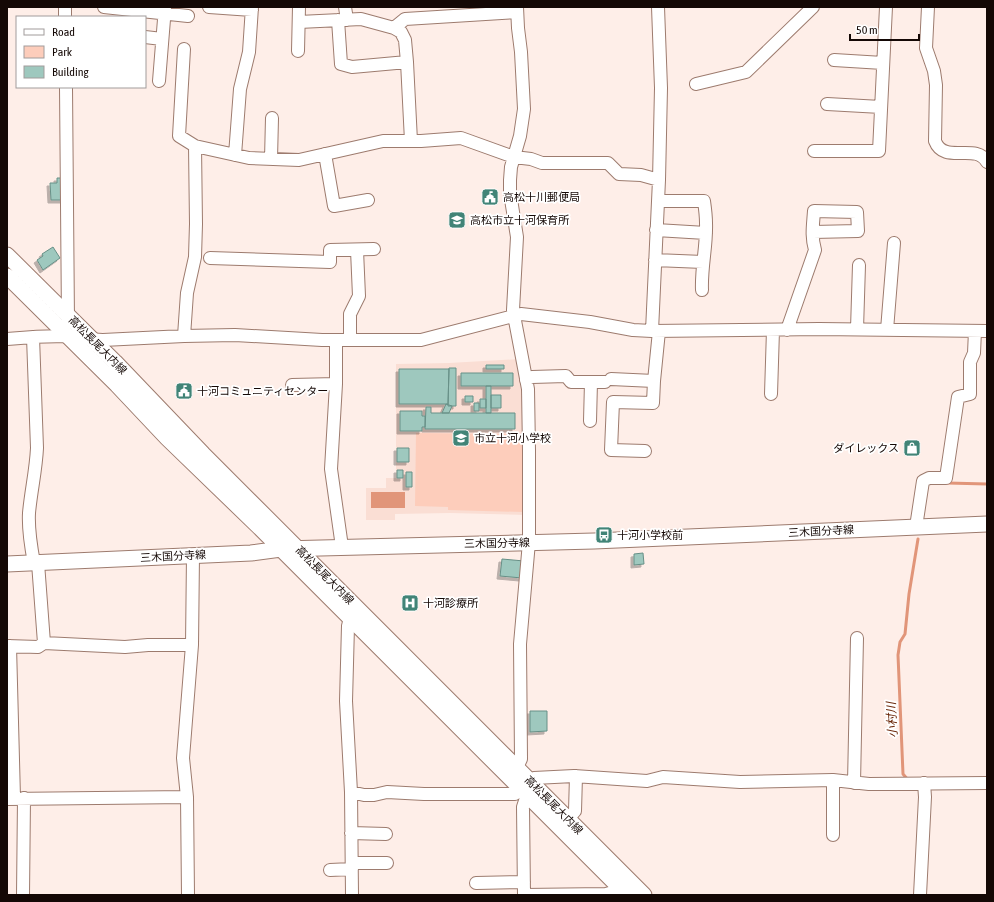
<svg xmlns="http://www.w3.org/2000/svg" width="994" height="902" font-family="'Asap Condensed','Noto Sans JP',sans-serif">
  <defs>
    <filter id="shadow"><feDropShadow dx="-3" dy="3" stdDeviation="0" flood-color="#0004"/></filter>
  </defs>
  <rect width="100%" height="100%" fill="#feeee8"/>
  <path fill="#faded4" d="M 520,359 L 524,387 L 527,515 L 450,513 L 395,514 L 395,520 L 366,520 L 366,488 L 386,488 L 386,478 L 396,478 L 396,364 L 449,363 Z"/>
  <path fill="#fdcdbb" d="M 416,433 L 523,434 L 524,512 L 448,510 L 448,507 L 415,506 Z"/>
  <path fill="#e19579" d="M 371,492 L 405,492 L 405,508 L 371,508 Z"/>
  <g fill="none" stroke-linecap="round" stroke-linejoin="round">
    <path stroke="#e19579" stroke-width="3" d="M 947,483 L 987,484
      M 909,781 L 903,774 L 898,655 L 900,642 L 905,634 L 909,594 L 918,539"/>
  </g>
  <path fill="#9ec8be" stroke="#679087" filter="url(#shadow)" d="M 57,178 L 63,178 L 64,200 L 51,200 L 50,183 L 57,183 Z
    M 53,247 L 60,258 L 43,270 L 37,260 L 43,256 L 42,254 Z
    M 486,365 L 504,365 L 504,369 L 486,369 Z
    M 449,368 L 456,368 L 456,406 L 448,406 Z
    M 399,369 L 449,369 L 448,404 L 399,404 Z
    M 461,373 L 513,373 L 513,386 L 461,386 Z
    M 486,386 L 491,386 L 491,413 L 486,413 Z
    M 491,395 L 501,395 L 501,408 L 491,408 Z
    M 465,396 L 473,396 L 473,402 L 465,402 Z
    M 480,399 L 486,399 L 486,408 L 480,408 Z
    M 474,403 L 479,403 L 479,411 L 474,411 Z
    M 446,404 L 452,406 L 449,413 L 442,413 Z
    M 426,407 L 431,407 L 431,413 L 515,413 L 515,429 L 425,429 Z
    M 400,411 L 422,411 L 422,416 L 425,416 L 425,427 L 422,427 L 422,431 L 400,431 Z
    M 397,448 L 409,448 L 409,462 L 397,462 Z
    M 397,470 L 403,470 L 403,478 L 397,478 Z
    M 406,472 L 412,472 L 412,487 L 406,487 Z
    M 643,553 L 644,564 L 634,565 L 634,554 Z
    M 502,559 L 524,561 L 522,578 L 500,576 Z
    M 530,711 L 547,711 L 547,731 L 530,732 Z"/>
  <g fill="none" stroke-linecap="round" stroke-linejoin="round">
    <g stroke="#9d7b6e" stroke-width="14">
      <path id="minor" d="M 65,7 L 65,17
        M 104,7 L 188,16
        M 209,7 L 252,10
        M 345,7 L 347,20
        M 928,7 L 926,48 L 934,71 L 936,85 L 935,141 C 944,165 976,142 987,162
        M 338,20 L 341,64 L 352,67 L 407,62
        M 299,22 L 361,19 L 394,28 L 401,32 L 405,40 L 407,62 L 411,141
        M 394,28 L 405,19 L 517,12
        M 145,37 L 162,39
        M 184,49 L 179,136 L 195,146 L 196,224 L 195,257 L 187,293 L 184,336
        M 298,51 L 299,7
        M 834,60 L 883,63
        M 159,81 L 165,7
        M 696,84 L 746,72 L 813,7
        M 66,87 L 68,321
        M 827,104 L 881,107
        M 195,146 L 249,158 L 299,160 L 383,141 L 421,141 L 461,138 L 514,157 L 531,159 L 542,163 L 608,163 L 619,174 L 641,175 L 659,180
        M 814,151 L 879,151 L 886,7
        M 325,154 L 334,206 L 368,200
        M 235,155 L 240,89 L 249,52 L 252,7
        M 271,159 L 272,118
        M 658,201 L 704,201 C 705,208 706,216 706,223 C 707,245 701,267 702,290
        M 656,230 L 706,233
        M 210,258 L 330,262 L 330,250 L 374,249
        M 655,260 L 703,262
        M 857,329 L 859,265
        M 787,330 L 815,250 C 811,236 813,226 814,211 L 857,212 L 858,231 L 813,232
        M 887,330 L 894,243
        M 652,331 L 659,180 L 661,88 L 658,7
        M 33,337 L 37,448 C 36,470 31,491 29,513 C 28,530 31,547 34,563
        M 7,339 C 27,337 46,336 66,336 C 78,337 90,340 103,340 L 184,336 L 235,335 L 322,340 L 421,340 L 521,314 L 590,322 L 633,330 L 652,331 L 819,329 L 987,331
        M 336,340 L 336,384 L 331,469 L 342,547
        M 350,340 L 350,314 L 359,296 L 357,250
        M 611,379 L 654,381 L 653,403 L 613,402 L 611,450 L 645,451
        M 526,380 L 532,377 L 566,376 L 571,382 L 605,382
        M 654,381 L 659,331
        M 292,385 L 336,384
        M 771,394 L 773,330
        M 590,421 L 591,382
        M 916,527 L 923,481 L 929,478 L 946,478 L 958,397 L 970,394 L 970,362 L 974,353 L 975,331
        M 350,618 L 348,626 L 346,701 L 351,792 L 352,895
        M 44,643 L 125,647 L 148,645 L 192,645
        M 7,646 L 38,647 L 44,643 L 38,563
        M 10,646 L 14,798
        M 514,774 L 521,759 L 520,644 L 529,542 L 529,450 L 528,389 L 513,310 L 517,237 L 510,193 L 510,180 L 511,167 L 520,136 L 524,109 L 521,52 L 518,28 L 517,7
        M 833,780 L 833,835
        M 854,783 L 857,638
        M 351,792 L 364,795 L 374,795 L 387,792 L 424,794 L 515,794 L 531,782 L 534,778 L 574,776 L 647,781 L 663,777 L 740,782 L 833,780 L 869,784 L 987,783
        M 187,797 L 183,758 L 192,645 L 193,555
        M 7,799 L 187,797 L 188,895
        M 568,819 L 575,811 L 576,776
        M 351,833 L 386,834
        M 352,863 L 387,863
        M 330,870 L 352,869
        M 476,883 L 524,882
        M 23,895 L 24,798
        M 524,895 L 523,807 L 527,795 L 532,790
        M 524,895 L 606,894 L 613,892 L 619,886
        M 920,895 L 925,797 L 924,783"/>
    </g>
    <g stroke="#9d7b6e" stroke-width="17">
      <path id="major" d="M 7,255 L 115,362 L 203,454 L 644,895
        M 7,276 L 117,385 L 167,438 L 259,527 L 627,895
        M 7,564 L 251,553 L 281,549 L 594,541 L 987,524"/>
    </g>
    <use href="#minor" stroke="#fff" stroke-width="12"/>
    <use href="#major" stroke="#fff" stroke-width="15"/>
  </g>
  <defs>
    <g id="civic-square" transform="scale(0.9)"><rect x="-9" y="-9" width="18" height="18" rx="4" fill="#418477" stroke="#fff"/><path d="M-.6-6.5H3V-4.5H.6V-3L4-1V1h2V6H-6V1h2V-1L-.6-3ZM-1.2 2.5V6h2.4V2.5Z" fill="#fff"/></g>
    <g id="school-square" transform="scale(0.9)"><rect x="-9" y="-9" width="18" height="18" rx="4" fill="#418477" stroke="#fff"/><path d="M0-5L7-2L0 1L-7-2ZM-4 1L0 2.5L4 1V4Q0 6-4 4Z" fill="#fff"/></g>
    <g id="shop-square" transform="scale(0.9)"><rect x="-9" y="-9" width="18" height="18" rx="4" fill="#418477" stroke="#fff"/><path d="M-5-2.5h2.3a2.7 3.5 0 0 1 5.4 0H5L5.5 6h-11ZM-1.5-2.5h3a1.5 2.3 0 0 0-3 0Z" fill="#fff"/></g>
    <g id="bus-square" transform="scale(0.9)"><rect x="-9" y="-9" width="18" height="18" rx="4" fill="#418477" stroke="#fff"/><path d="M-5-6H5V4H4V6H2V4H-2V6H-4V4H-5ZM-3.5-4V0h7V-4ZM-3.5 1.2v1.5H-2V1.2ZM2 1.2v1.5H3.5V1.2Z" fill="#fff"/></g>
    <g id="hospital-square" transform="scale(0.9)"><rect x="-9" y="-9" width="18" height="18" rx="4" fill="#418477" stroke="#fff"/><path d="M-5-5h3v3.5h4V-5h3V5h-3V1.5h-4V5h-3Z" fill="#fff"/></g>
  </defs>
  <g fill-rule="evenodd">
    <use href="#civic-square" x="490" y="197"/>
    <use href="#school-square" x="457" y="220"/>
    <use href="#civic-square" x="184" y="391"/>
    <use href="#school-square" x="461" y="438"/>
    <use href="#shop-square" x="912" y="448"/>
    <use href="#bus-square" x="604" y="535"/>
    <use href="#hospital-square" x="410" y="603"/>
  </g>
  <g text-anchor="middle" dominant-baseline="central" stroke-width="3.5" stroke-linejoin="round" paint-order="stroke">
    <g font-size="11" fill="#140805" stroke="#fff" text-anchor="start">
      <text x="503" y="197">高松十川郵便局</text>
      <text x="470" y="220">高松市立十河保育所</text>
      <text x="197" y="391">十河コミュニティセンター</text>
      <text x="474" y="438">市立十河小学校</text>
      <text x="899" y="448" text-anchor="end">ダイレックス</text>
      <text x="617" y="535">十河小学校前</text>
      <text x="423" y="603">十河診療所</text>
    </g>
    <g font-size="11" fill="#140805" stroke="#fff">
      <text transform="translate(98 345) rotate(45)">高松長尾大内線</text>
      <text transform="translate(821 531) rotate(-3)">三木国分寺線</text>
      <text transform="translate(497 543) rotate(-1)">三木国分寺線</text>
      <text transform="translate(173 556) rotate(-3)">三木国分寺線</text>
      <text transform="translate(325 575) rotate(45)">高松長尾大内線</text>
      <text transform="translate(554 805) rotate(45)">高松長尾大内線</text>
    </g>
    <g font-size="12" font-style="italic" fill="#6a2608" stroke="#fff">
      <text transform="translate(892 720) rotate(-93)">小村川</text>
    </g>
  </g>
  <rect width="994" height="902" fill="none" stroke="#140805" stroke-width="16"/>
  <rect x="16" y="16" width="130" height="72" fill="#ffffff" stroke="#a19c9b"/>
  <rect x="24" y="29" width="20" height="6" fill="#ffffff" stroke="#a19c9b"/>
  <text x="52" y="36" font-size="12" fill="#140805">Road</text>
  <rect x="24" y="46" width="20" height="12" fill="#fdcdbb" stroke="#a19c9b"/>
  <text x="52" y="56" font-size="12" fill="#140805">Park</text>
  <rect x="24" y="66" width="20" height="12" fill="#9ec8be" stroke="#a19c9b"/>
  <text x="52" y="76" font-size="12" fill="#140805">Building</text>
  <path d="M850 34v6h69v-6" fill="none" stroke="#140805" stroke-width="2"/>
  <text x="856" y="34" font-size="12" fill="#140805" stroke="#ffffff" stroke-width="3" paint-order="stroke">50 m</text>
</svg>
